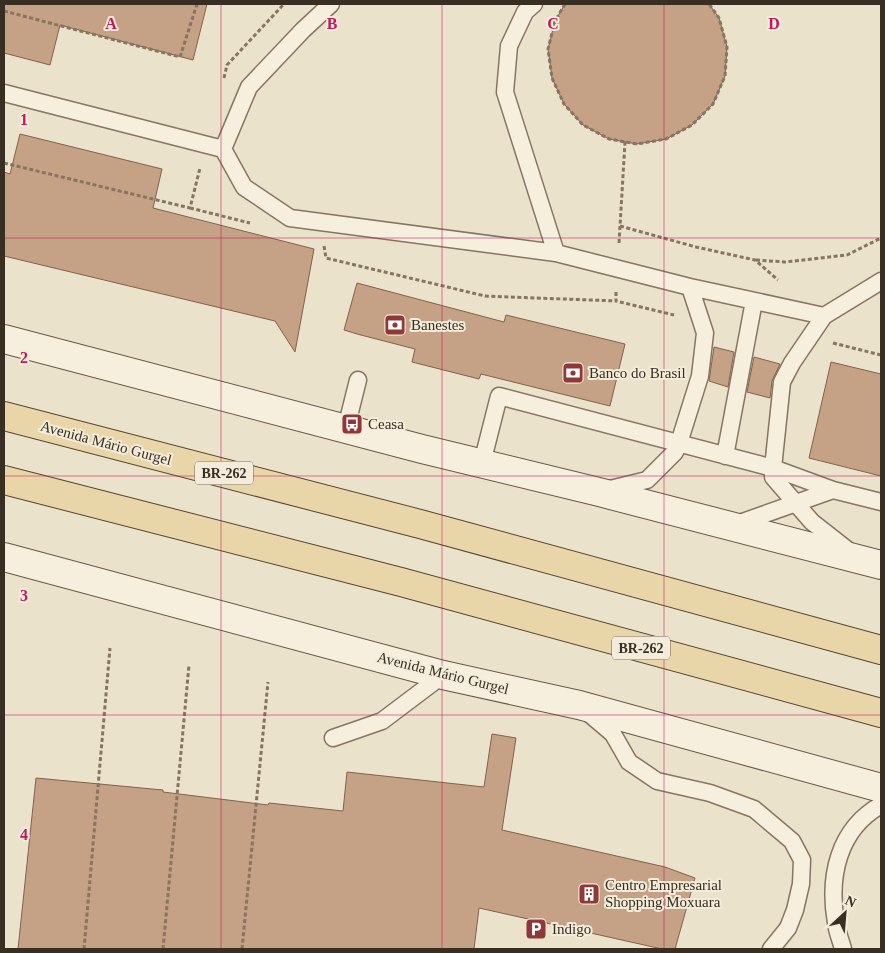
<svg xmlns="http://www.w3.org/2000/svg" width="885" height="953" font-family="'Times New Roman',serif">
  <rect width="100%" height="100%" fill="#ebe2cb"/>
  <path fill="#c5a185" stroke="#836149" d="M 4,4 L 207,4 L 193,60 L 60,25 L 50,65 L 4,53 Z
    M 565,4 L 709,4 L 719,18 L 727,47 L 725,76 L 713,104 L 692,125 L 666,139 L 637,144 L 609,139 L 583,125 L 564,104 L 552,78 L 548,49 L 555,21 Z
    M 20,134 L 162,169 L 153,208 L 314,249 L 295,352 L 275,321 L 4,256 L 4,172 L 10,174 Z
    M 357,283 L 504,322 L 506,315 L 625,344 L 610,406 L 481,374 L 479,379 L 412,362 L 415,349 L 357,334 L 344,330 Z
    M 714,347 L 734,352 L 728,387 L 709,381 Z
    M 754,357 L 780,364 L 772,381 L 770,398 L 747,392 Z
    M 831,362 L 881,374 L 881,476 L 809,458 Z
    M 492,734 L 516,738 L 502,830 L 665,867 L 695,878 L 675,949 L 662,949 L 479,908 L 474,949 L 18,949 L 36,778 L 163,790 L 163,792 L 268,805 L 269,803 L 343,811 L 347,772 L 484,787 Z"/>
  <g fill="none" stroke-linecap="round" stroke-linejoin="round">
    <g stroke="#867561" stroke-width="19">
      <path id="service" d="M 534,4 L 525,12 L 509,46 L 505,92 L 556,253
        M 4,93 L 223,149 L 244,187 L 290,218 L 556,253 L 690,287 L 824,316
        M 223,149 L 249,87 L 303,30 L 331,4
        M 346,428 L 358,380
        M 725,456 L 754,301
        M 482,463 L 499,396 L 773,468 L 833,490 L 881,502
        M 606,490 L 647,480 L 675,452 L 679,443 L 700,376 L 705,333 L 690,287
        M 734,525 L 833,490
        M 849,551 L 812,522 L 773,477 L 773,468 L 782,382 L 792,363 L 824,316 L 881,281
        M 586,711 L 613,734 L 629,762 L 657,781 L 710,793 L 754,809 L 792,841 L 802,860 L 801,884 L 795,910 L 788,928 L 771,949
        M 333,738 L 382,721 L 443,675
        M 843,949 C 841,941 837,932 836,923 C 828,877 838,829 881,805"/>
    </g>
    <g stroke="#685744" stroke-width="30">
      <path id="secondary" d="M 4,339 L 422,449 L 599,492 L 881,565
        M 4,557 L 443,675 L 579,705 L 881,788"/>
    </g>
    <g stroke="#554434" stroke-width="30">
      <path id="primary" d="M 4,416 L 420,524 L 881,650
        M 4,480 L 401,582 L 881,713"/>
    </g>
    <path stroke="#867561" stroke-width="3" stroke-dasharray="4 2.5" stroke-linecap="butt" d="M 565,4 L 555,21 L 548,49 L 552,78 L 564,104 L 583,125 L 609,139 L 637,144 L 666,139 L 692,125 L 713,104 L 725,76 L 727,47 L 719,18 L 709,4
      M 4,11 L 180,57 L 197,4
      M 224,78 L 227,65 L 284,4
      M 4,163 L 190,208 L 200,168
      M 190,208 L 250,223
      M 620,226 L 696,247 L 755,260 L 778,280
      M 619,243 L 625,142
      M 324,246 L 326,258 L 485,296 L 616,301
      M 756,260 L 785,262 L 847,255 L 881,238
      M 616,292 L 616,301 L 674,315
      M 833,343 L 881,355
      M 84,949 L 110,648
      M 163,949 L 189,665
      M 242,949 L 268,682"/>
    <use href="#service" stroke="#f6efde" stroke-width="16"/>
    <use href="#secondary" stroke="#f6efde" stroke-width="28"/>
    <use href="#primary" stroke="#e9d6a8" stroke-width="28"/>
  </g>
  <path fill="none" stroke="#c2185b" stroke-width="1" stroke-opacity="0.55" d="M 221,4 L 221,949M 442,4 L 442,949M 664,4 L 664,949M 4,238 L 881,238M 4,476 L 881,476M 4,715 L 881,715"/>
  <defs>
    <g id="bank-square" transform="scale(1.125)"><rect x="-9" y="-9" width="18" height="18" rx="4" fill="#8f3837" stroke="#f3ecda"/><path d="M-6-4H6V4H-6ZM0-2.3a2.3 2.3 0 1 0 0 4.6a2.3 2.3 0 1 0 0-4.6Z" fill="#fff"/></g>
    <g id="bus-square" transform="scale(1.125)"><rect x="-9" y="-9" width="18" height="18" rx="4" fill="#8f3837" stroke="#f3ecda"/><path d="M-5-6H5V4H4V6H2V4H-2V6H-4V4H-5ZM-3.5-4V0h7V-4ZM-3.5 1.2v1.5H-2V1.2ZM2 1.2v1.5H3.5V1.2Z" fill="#fff"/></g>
    <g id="building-square" transform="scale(1.125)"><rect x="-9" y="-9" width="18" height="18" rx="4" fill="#8f3837" stroke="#f3ecda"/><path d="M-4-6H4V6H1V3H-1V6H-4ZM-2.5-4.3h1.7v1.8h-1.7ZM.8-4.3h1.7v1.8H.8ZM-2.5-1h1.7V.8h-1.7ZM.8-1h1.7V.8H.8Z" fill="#fff"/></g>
    <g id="parking-square" transform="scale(1.125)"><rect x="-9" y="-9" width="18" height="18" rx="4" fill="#8f3837" stroke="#f3ecda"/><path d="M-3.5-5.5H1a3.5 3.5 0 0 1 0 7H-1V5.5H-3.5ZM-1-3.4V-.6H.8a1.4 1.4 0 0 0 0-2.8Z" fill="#fff"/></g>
  </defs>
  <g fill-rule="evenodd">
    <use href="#bank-square" x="395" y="325"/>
    <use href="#bank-square" x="573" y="373"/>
    <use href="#bus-square" x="352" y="424"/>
    <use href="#building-square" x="589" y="894"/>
    <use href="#parking-square" x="536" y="929"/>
  </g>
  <g text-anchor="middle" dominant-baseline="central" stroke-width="4" stroke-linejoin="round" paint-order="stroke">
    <g fill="#f3ecda" stroke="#706759" stroke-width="1">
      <rect x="195" y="461.5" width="58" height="23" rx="4"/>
      <rect x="612" y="636.5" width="58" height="23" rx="4"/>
    </g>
    <g font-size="14" font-weight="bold" fill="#382e22">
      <text x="224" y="473">BR-262</text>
      <text x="641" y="648">BR-262</text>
    </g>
    <g font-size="15" fill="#382e22" stroke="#f3ecda" text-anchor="start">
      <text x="411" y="325">Banestes</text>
      <text x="589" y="373">Banco do Brasil</text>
      <text x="368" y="424">Ceasa</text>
      <text x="605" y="885">Centro Empresarial<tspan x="605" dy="17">Shopping Moxuara</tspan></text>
      <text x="552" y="929">Indigo</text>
    </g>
    <g font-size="15" fill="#382e22" stroke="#f3ecda">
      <text transform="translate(106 443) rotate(15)">Avenida Mário Gurgel</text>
      <text transform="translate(443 673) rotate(14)">Avenida Mário Gurgel</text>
    </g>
  </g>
  <g font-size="16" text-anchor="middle" font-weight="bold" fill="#c2185b" stroke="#f3ecda" stroke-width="4" stroke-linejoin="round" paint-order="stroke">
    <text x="111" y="29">A</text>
    <text x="332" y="29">B</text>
    <text x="553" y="29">C</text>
    <text x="774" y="29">D</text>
    <text x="24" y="125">1</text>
    <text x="24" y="363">2</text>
    <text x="24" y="601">3</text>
    <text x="24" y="840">4</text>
  </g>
  <rect width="885" height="953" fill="none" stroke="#382e22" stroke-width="10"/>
  <g transform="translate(845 913) rotate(26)" stroke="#f3ecda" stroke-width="4" paint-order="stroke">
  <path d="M0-4L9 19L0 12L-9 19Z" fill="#382e22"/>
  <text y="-8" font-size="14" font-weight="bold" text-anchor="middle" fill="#382e22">N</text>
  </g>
</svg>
